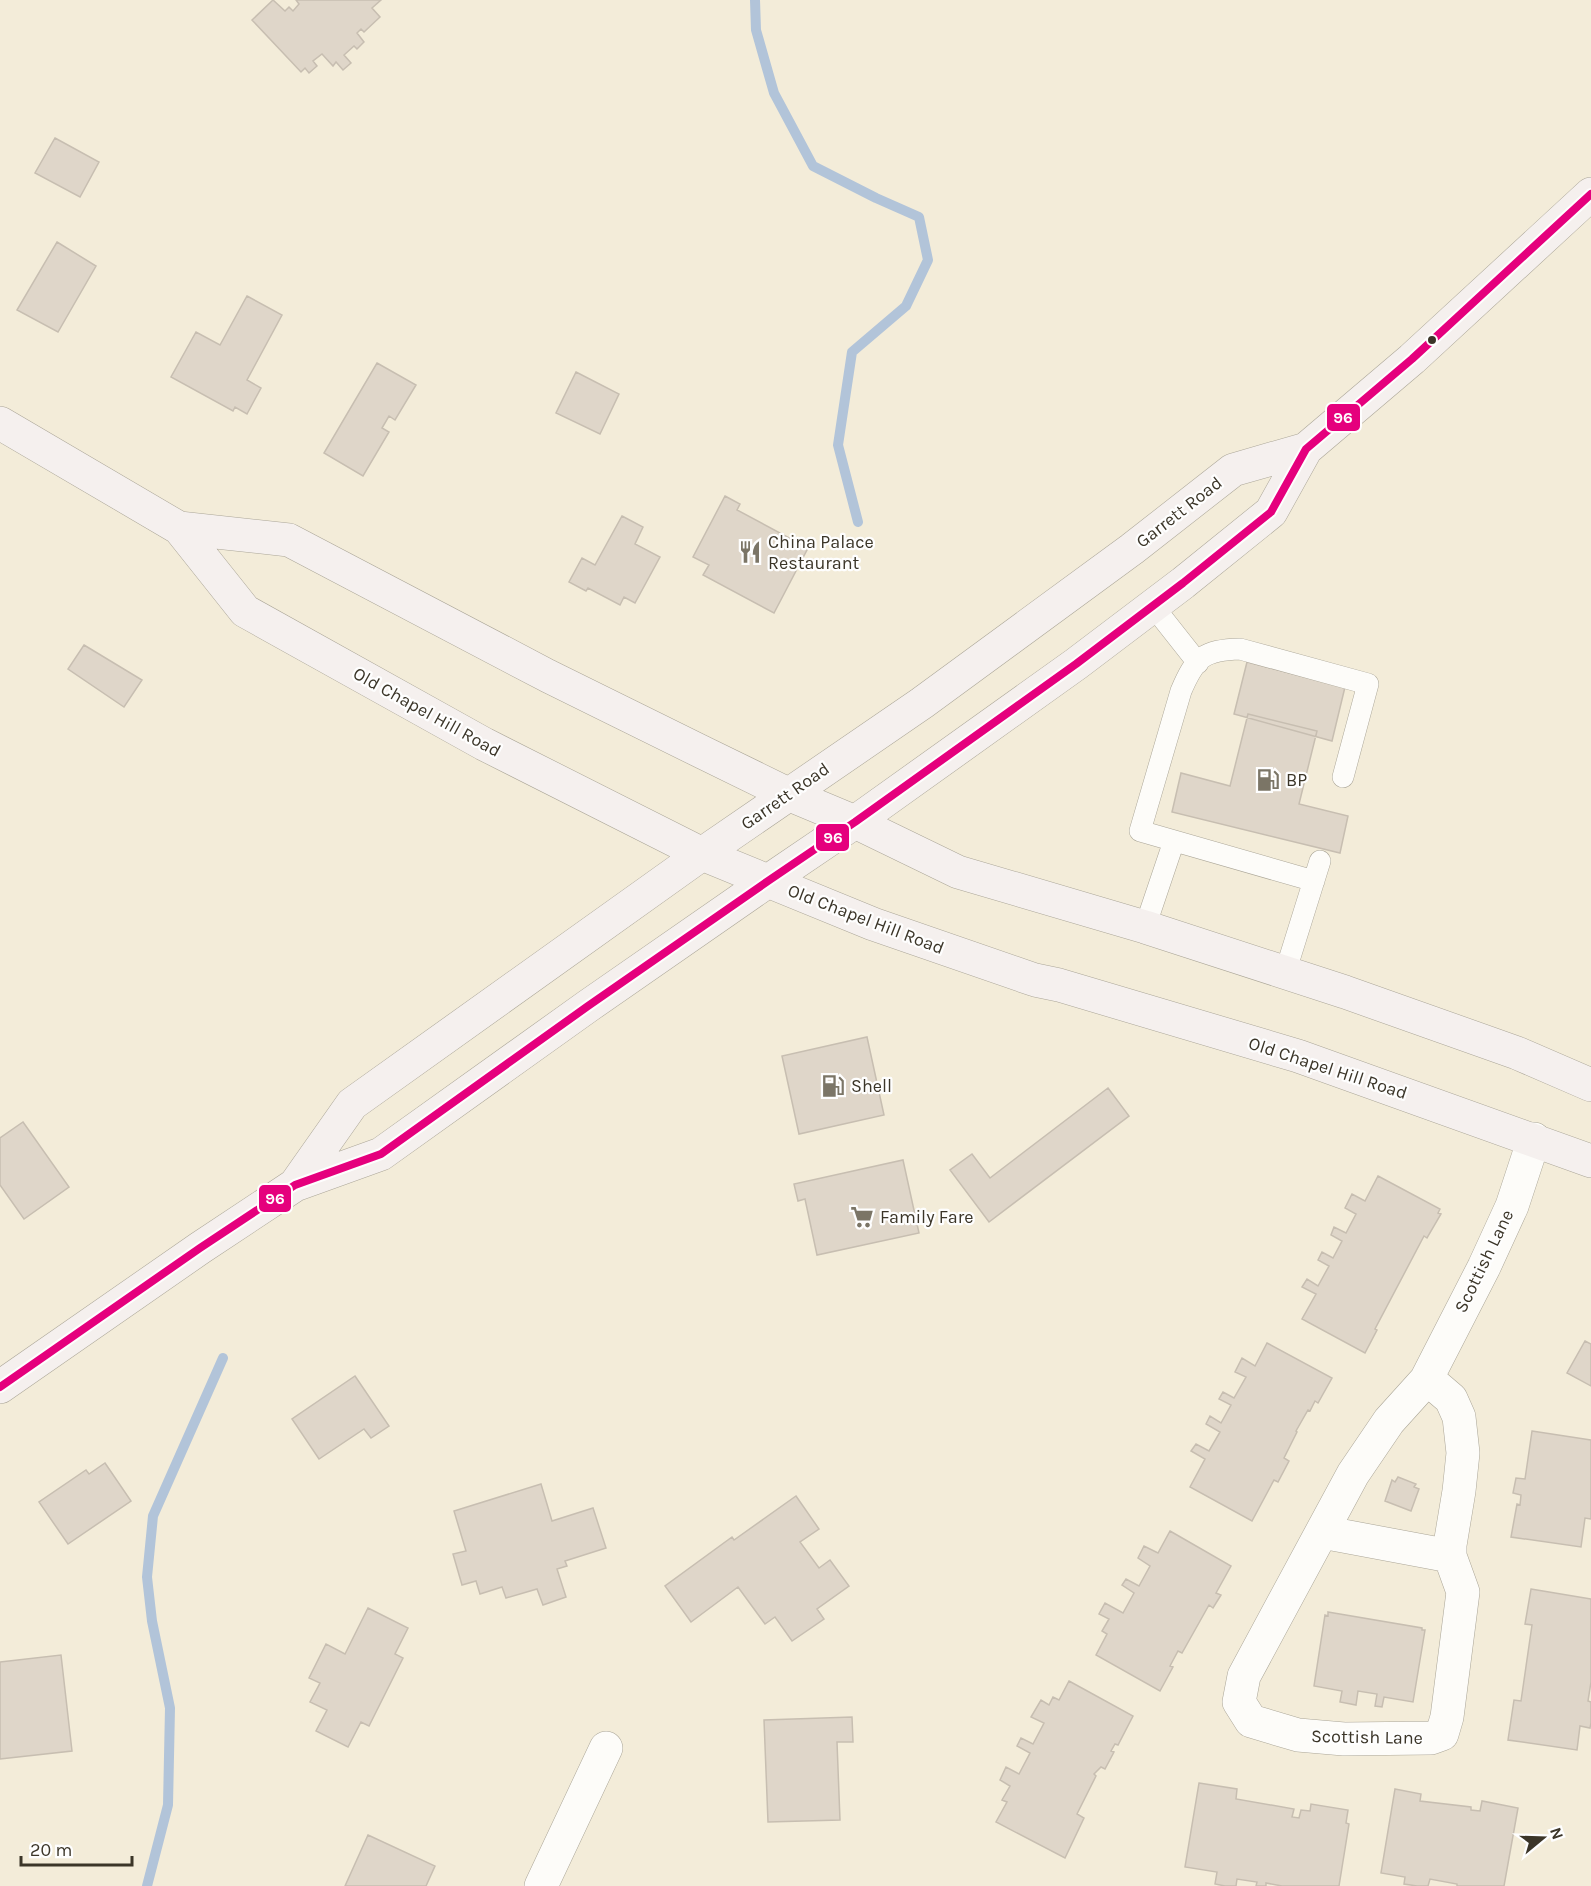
<svg xmlns="http://www.w3.org/2000/svg" width="1591" height="1886" font-family="Karla,sans-serif">
  <rect width="100%" height="100%" fill="#f3ecd9"/>
  <g fill="none" stroke-linecap="round" stroke-linejoin="round">
    <path stroke="#b2c4d9" stroke-width="10" d="M 755,0 L 756,30 L 774,93 L 813,166 L 876,198 L 919,217 L 928,260 L 906,306 L 852,352 L 838,445 L 858,522
      M 147,1886 L 168,1805 L 170,1708 L 152,1621 L 147,1577 L 153,1516 L 223,1358"/>
  </g>
  <path fill="#dfd6c9" stroke="#c7beb1" stroke-width="1.5" d="M 273,0 L 285,11 L 289,7 L 293,11 L 299,4 L 296,0 L 381,0 L 372,8 L 380,17 L 364,32 L 361,29 L 357,33 L 364,42 L 357,49 L 354,46 L 344,55 L 351,63 L 343,70 L 336,62 L 333,66 L 322,54 L 313,61 L 317,66 L 309,73 L 305,68 L 301,72 L 252,20 Z
    M 55,138 L 99,162 L 80,197 L 35,173 Z
    M 57,242 L 96,266 L 58,332 L 17,310 Z
    M 247,296 L 282,315 L 247,380 L 261,388 L 247,414 L 235,407 L 233,411 L 171,377 L 196,332 L 220,345 Z
    M 377,363 L 416,385 L 395,420 L 389,416 L 382,428 L 389,432 L 363,476 L 324,453 Z
    M 576,372 L 619,394 L 600,434 L 556,413 Z
    M 725,496 L 740,504 L 737,510 L 808,548 L 774,613 L 703,575 L 709,565 L 693,557 Z
    M 622,516 L 643,527 L 635,544 L 660,557 L 635,603 L 624,597 L 620,605 L 588,588 L 586,591 L 569,582 L 582,558 L 595,565 Z
    M 84,645 L 142,680 L 124,707 L 68,669 Z
    M 1247,662 L 1345,687 L 1332,741 L 1234,714 Z
    M 1248,714 L 1317,731 L 1299,804 L 1348,816 L 1340,853 L 1172,812 L 1181,773 L 1230,786 Z
    M 867,1037 L 884,1115 L 799,1134 L 782,1056 Z
    M 1108,1088 L 1129,1116 L 989,1222 L 950,1170 L 972,1154 L 990,1178 Z
    M 23,1122 L 69,1187 L 24,1219 L 0,1185 L 0,1138 Z
    M 903,1160 L 919,1233 L 817,1255 L 805,1199 L 798,1201 L 794,1184 Z
    M 1378,1176 L 1440,1209 L 1438,1213 L 1441,1214 L 1427,1238 L 1424,1236 L 1375,1329 L 1377,1330 L 1365,1353 L 1302,1319 L 1316,1294 L 1302,1287 L 1307,1279 L 1318,1286 L 1329,1266 L 1318,1260 L 1322,1252 L 1333,1258 L 1342,1241 L 1331,1235 L 1334,1227 L 1346,1233 L 1356,1214 L 1345,1208 L 1352,1194 L 1365,1201 Z
    M 1585,1341 L 1591,1344 L 1591,1386 L 1567,1373 Z
    M 1267,1343 L 1332,1378 L 1318,1403 L 1315,1401 L 1310,1411 L 1308,1410 L 1296,1431 L 1297,1432 L 1284,1458 L 1289,1461 L 1278,1482 L 1274,1480 L 1252,1521 L 1190,1487 L 1205,1459 L 1191,1451 L 1196,1444 L 1209,1451 L 1220,1432 L 1206,1424 L 1210,1416 L 1221,1423 L 1231,1405 L 1219,1399 L 1223,1392 L 1234,1398 L 1246,1377 L 1235,1372 L 1242,1358 L 1255,1366 Z
    M 355,1376 L 389,1426 L 371,1438 L 364,1429 L 319,1459 L 292,1419 Z
    M 1532,1431 L 1591,1440 L 1591,1519 L 1585,1518 L 1581,1547 L 1511,1537 L 1517,1504 L 1520,1505 L 1521,1495 L 1513,1493 L 1516,1478 L 1525,1479 Z
    M 105,1463 L 131,1501 L 68,1544 L 39,1502 L 86,1470 L 89,1474 Z
    M 1398,1477 L 1416,1484 L 1414,1487 L 1419,1489 L 1411,1511 L 1385,1501 L 1392,1480 L 1395,1482 Z
    M 541,1484 L 552,1521 L 593,1508 L 606,1548 L 565,1561 L 567,1566 L 557,1569 L 566,1597 L 543,1605 L 537,1589 L 506,1598 L 502,1587 L 480,1594 L 476,1581 L 462,1585 L 453,1554 L 466,1551 L 454,1511 Z
    M 796,1496 L 819,1529 L 800,1542 L 819,1568 L 830,1560 L 849,1586 L 817,1609 L 824,1619 L 792,1641 L 775,1617 L 765,1624 L 738,1587 L 691,1622 L 665,1586 L 732,1537 L 734,1540 Z
    M 1170,1531 L 1231,1566 L 1216,1593 L 1221,1595 L 1213,1608 L 1209,1605 L 1182,1653 L 1178,1651 L 1170,1666 L 1173,1667 L 1160,1691 L 1096,1655 L 1107,1634 L 1102,1631 L 1109,1619 L 1099,1614 L 1105,1603 L 1123,1613 L 1134,1593 L 1122,1585 L 1126,1579 L 1139,1586 L 1150,1566 L 1138,1558 L 1144,1546 L 1158,1553 Z
    M 1531,1589 L 1591,1599 L 1591,1682 L 1588,1701 L 1591,1702 L 1591,1723 L 1590,1728 L 1580,1726 L 1577,1750 L 1508,1740 L 1514,1700 L 1521,1701 L 1532,1625 L 1525,1624 Z
    M 368,1608 L 408,1628 L 395,1654 L 403,1658 L 369,1726 L 361,1722 L 348,1747 L 316,1731 L 327,1710 L 310,1702 L 320,1683 L 309,1678 L 326,1644 L 345,1654 Z
    M 1328,1612 L 1422,1628 L 1422,1630 L 1425,1630 L 1413,1702 L 1384,1697 L 1382,1707 L 1375,1706 L 1377,1694 L 1358,1691 L 1356,1705 L 1340,1702 L 1342,1691 L 1314,1686 L 1325,1615 L 1328,1616 Z
    M 61,1655 L 72,1751 L 0,1759 L 0,1662 Z
    M 1069,1681 L 1133,1716 L 1118,1745 L 1115,1744 L 1111,1751 L 1114,1752 L 1105,1769 L 1101,1767 L 1094,1774 L 1096,1776 L 1077,1814 L 1084,1818 L 1065,1858 L 996,1822 L 1007,1802 L 1002,1800 L 1010,1786 L 1000,1780 L 1006,1767 L 1019,1774 L 1030,1753 L 1017,1746 L 1021,1738 L 1033,1744 L 1044,1723 L 1031,1717 L 1041,1700 L 1049,1705 L 1053,1697 L 1059,1700 Z
    M 852,1717 L 853,1742 L 837,1742 L 840,1820 L 768,1822 L 764,1720 Z
    M 1199,1783 L 1237,1789 L 1236,1799 L 1294,1809 L 1292,1817 L 1299,1818 L 1301,1810 L 1310,1811 L 1311,1804 L 1348,1810 L 1346,1823 L 1349,1824 L 1339,1886 L 1282,1886 L 1266,1883 L 1266,1886 L 1256,1886 L 1257,1882 L 1237,1879 L 1236,1886 L 1225,1886 L 1215,1884 L 1217,1872 L 1185,1867 Z
    M 1395,1789 L 1421,1794 L 1420,1801 L 1471,1807 L 1471,1810 L 1480,1811 L 1482,1801 L 1518,1808 L 1504,1886 L 1457,1886 L 1457,1884 L 1430,1879 L 1428,1886 L 1417,1886 L 1404,1884 L 1405,1877 L 1381,1873 Z
    M 368,1835 L 435,1866 L 426,1886 L 345,1886 Z"/>
  <g fill="none" stroke-linecap="round" stroke-linejoin="round">
    <g stroke="#aba698" stroke-width="22">
      <path id="lane" d="M 1153,606 L 1198,663
        M 1314,881 L 1140,831 L 1181,691 C 1195,658 1203,650 1240,649 L 1368,684 L 1343,777
        M 1145,927 L 1174,841
        M 1285,973 L 1320,861"/>
    </g>
    <g stroke="#aba698" stroke-width="34">
      <path id="street" d="M 1426,1380 L 1437,1387 L 1451,1399 L 1459,1417 L 1463,1453 L 1459,1491 L 1450,1545 L 1450,1556 L 1463,1592 L 1447,1717 L 1442,1734 L 1431,1738 L 1344,1739 L 1298,1735 L 1251,1721 L 1239,1702 L 1244,1676 L 1353,1474 L 1389,1421 L 1426,1380 L 1484,1267 L 1512,1206 L 1534,1139
        M 1322,1532 L 1450,1556
        M 541,1886 L 606,1748"/>
    </g>
    <g stroke="#aba698" stroke-width="34">
      <path id="secondary" d="M 0,423 L 179,528 L 245,611 L 484,744 L 702,854 L 873,924 L 1035,980 L 1059,985 L 1298,1056 L 1591,1161
        M 179,528 L 289,540 L 548,676 L 704,753 L 788,794 L 855,822 L 958,872 L 1145,927 L 1345,992 L 1517,1053 L 1591,1085
        M 295,1185 L 352,1104 L 702,854 L 922,703 L 1132,549 L 1233,470 L 1306,449
        M 0,1387 L 200,1248 L 295,1185 L 381,1154 L 588,1006 L 768,881 L 855,822 L 1076,664 L 1183,583 L 1271,512 L 1306,449 L 1412,359 L 1591,194"/>
    </g>
    <use href="#lane" stroke="#fdfcf9" stroke-width="21"/>
    <use href="#street" stroke="#fdfcf9" stroke-width="33"/>
    <use href="#secondary" stroke="#f5f0ee" stroke-width="33"/>
    <g stroke="#fefefe" stroke-width="12">
      <path id="bus-1" d="M 0,1387 L 200,1248 L 295,1185 L 381,1154 L 588,1006 L 768,881 L 855,822 L 1076,664 L 1183,583 L 1271,512 L 1306,449 L 1412,359 L 1591,194"/>
    </g>
    <use href="#bus-1" stroke="#e5007d" stroke-width="8"/>
  </g>
  <defs>
    <g id="restaurant-bare" transform="scale(1.8)"><path d="M-5-6h1v4h1v-4h1v4h1v-4h1v5L-1.5 .5V6h-2V.5L-5-1ZM5-6V6H3V1.5H1.5Q1.5-4 5-6Z" fill="#7b7566" stroke="#fefefe" stroke-width="2.5" paint-order="stroke"/></g>
    <g id="fuel-bare" transform="scale(1.8)"><path d="M-5.5-6h7V0h2V4h1.3V-2.5L3-4.5l.8-.8L6-3V5H2.5V1h-1V6h-7ZM-4.2-4.7v3.2H.2V-4.7Z" fill="#7b7566" stroke="#fefefe" stroke-width="2.5" paint-order="stroke"/></g>
    <g id="supermarket-bare" transform="scale(1.8)"><path d="M-6-5.5h2.5l.6 2H6L4.5 2H-2.5L-4.4-4H-6ZM-1.5 3.2a1.3 1.3 0 1 0 .1 0ZM3 3.2a1.3 1.3 0 1 0 .1 0Z" fill="#7b7566" stroke="#fefefe" stroke-width="2.5" paint-order="stroke"/></g>
  </defs>
  <g fill-rule="evenodd">
    <use href="#restaurant-bare" x="750" y="552"/>
    <use href="#fuel-bare" x="1268" y="780"/>
    <use href="#fuel-bare" x="833" y="1086"/>
    <use href="#supermarket-bare" x="862" y="1217"/>
  </g>
  <circle fill="#3b3528" stroke="#fefefe" stroke-width="2" cx="1432" cy="340" r="5"/>
  <g text-anchor="middle" dominant-baseline="central" stroke-width="4.5" stroke-linejoin="round" paint-order="stroke">
    <g font-size="18" fill="#3b3528" stroke="#fefefe">
      <text transform="translate(1179 512) rotate(-38)">Garrett Road</text>
      <text transform="translate(427 712) rotate(29)">Old Chapel Hill Road</text>
      <text transform="translate(785 796) rotate(-35)">Garrett Road</text>
      <text transform="translate(866 919) rotate(21)">Old Chapel Hill Road</text>
      <text transform="translate(1328 1068) rotate(18)">Old Chapel Hill Road</text>
      <text transform="translate(1484 1261) rotate(-64)">Scottish Lane</text>
      <text transform="translate(1367 1737) rotate(1)">Scottish Lane</text>
    </g>
    <g font-size="18" fill="#3b3528" stroke="#fefefe" text-anchor="start">
      <text x="768" y="542">China Palace<tspan x="768" dy="21">Restaurant</tspan></text>
      <text x="1286" y="780">BP</text>
      <text x="851" y="1086">Shell</text>
      <text x="880" y="1217">Family Fare</text>
    </g>
  </g>
  <g stroke="#fefefe" stroke-width="2">
    <rect x="1326" y="403" width="35" height="29" rx="6" fill="#e5007d"/>
    <rect x="815" y="823" width="35" height="29" rx="6" fill="#e5007d"/>
    <rect x="258" y="1184" width="34" height="29" rx="6" fill="#e5007d"/>
  </g>
  <g font-size="16" text-anchor="middle" font-weight="bold" fill="#fff">
    <text x="1343" y="423">96</text>
    <text x="833" y="843">96</text>
    <text x="275" y="1204">96</text>
  </g>
  <g transform="translate(1543 1838) rotate(71)" stroke="#fefefe" stroke-width="4.5" paint-order="stroke">
  <path d="M0-4.5L10 22L0 15L-10 22Z" fill="#3b3528"/>
  <text y="-9" font-size="16" font-weight="bold" text-anchor="middle" fill="#3b3528">N</text>
  </g>
  <path d="M21 1856v9h111v-9" fill="none" stroke="#3b3528" stroke-width="3"/>
  <text x="30" y="1856" font-size="18" fill="#3b3528" stroke="#fefefe" stroke-width="4.5" paint-order="stroke">20 m</text>
</svg>
